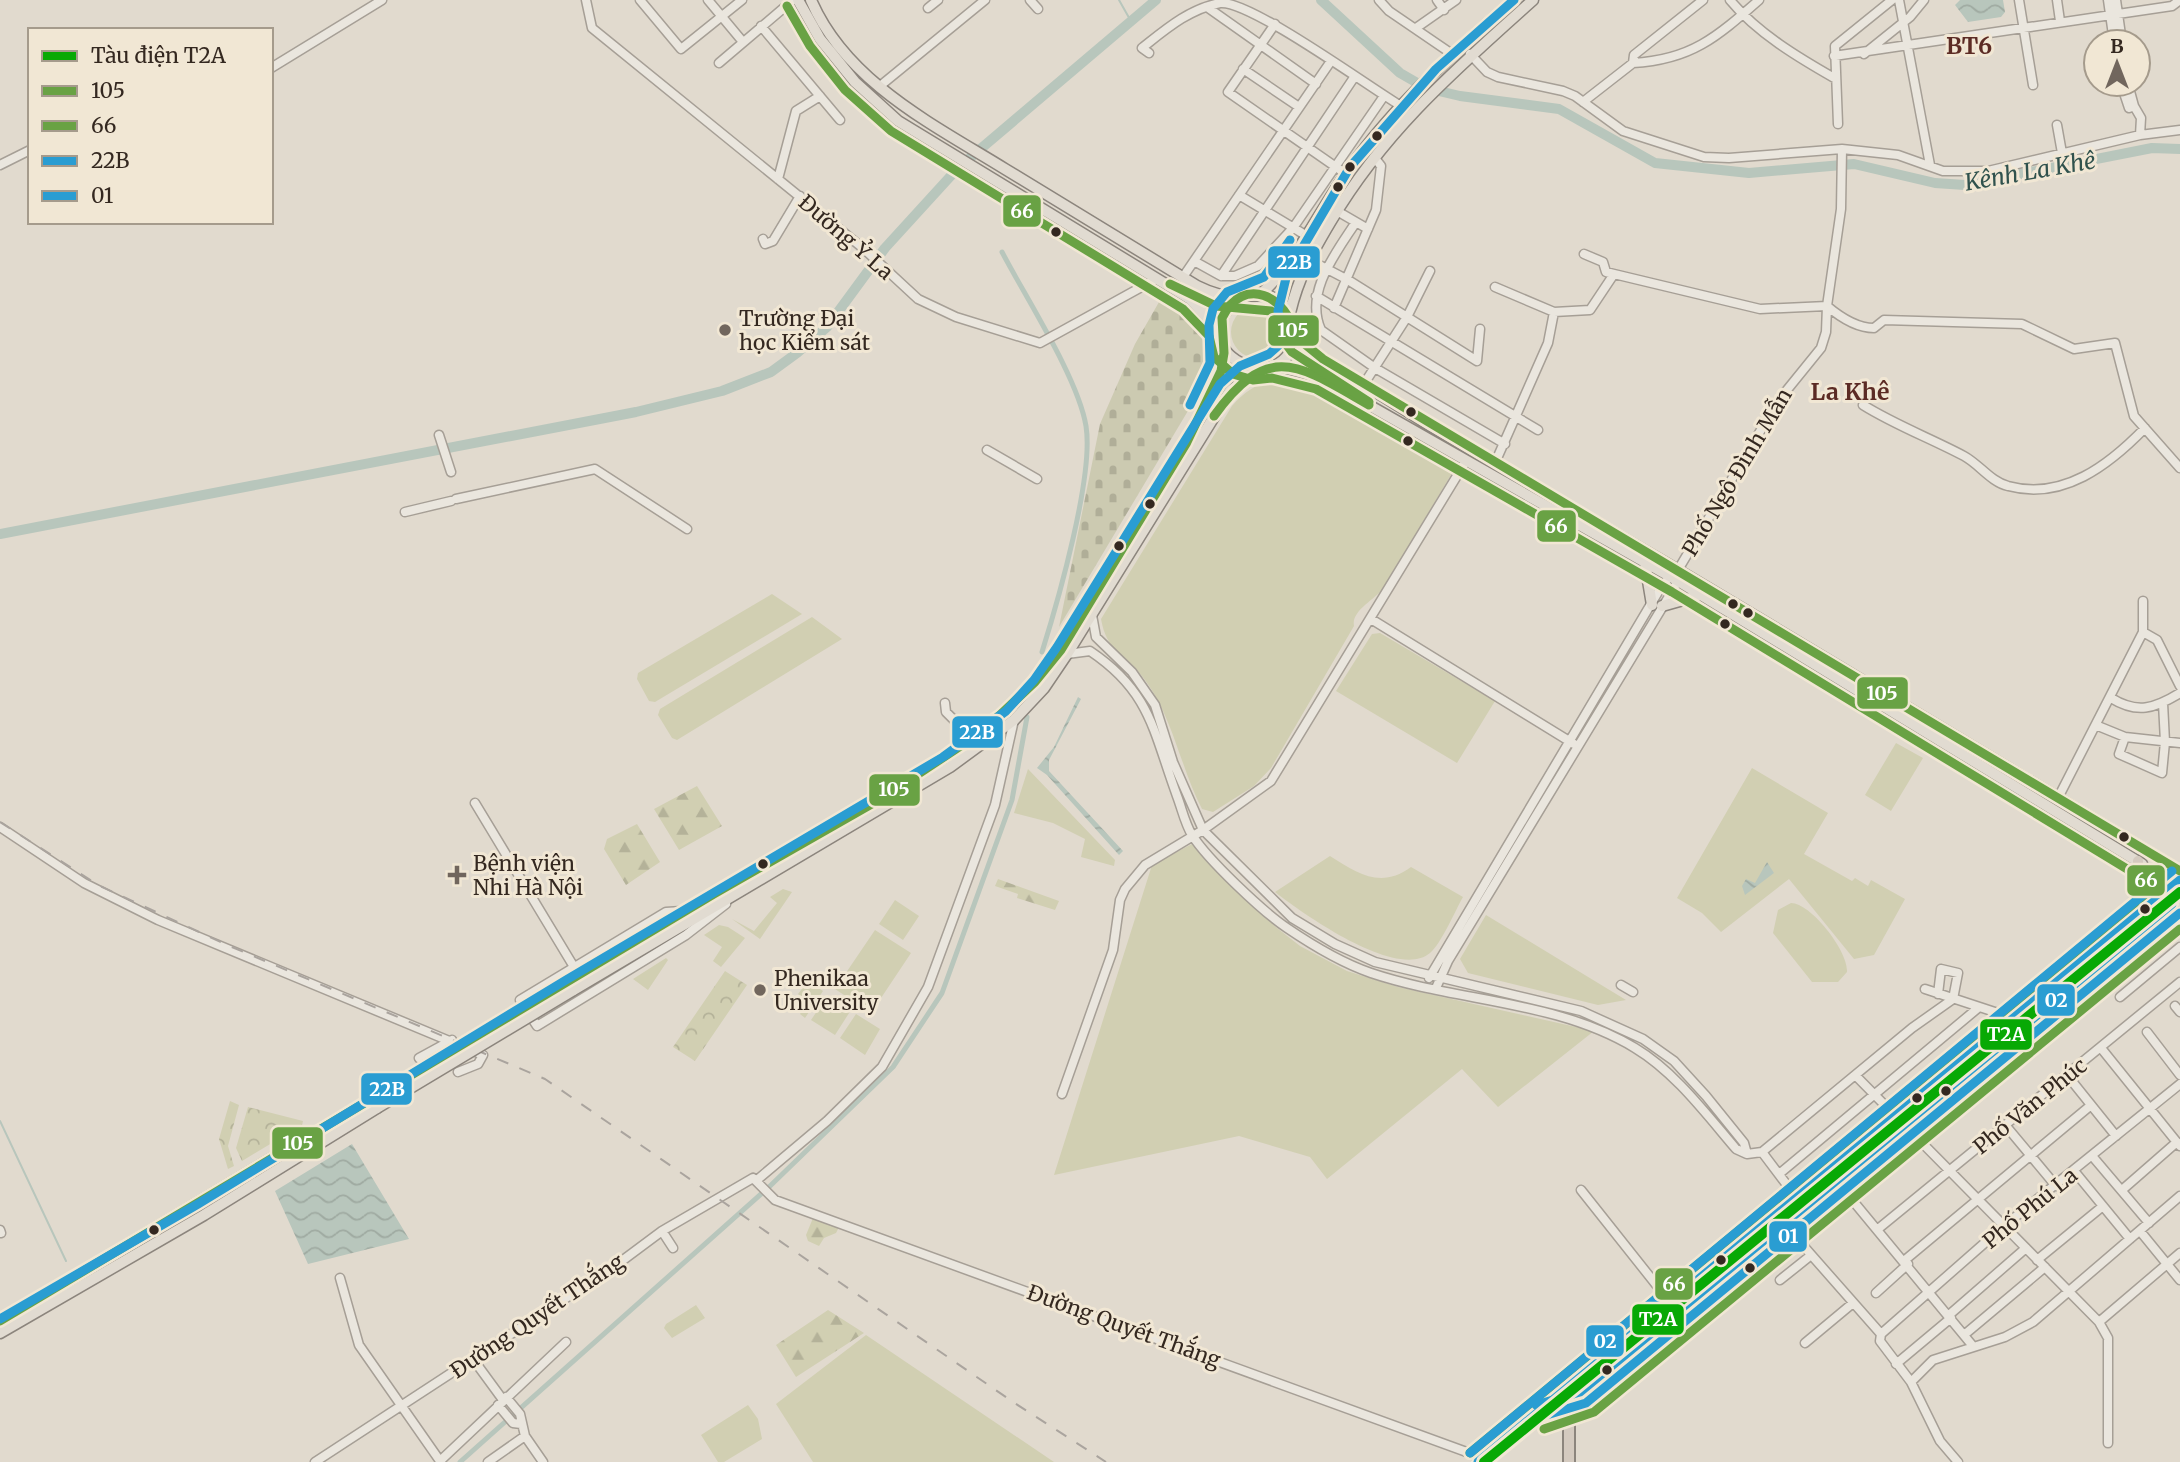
<svg xmlns="http://www.w3.org/2000/svg" width="2180" height="1462" font-family="Merriweather,serif">
  <defs>
    <pattern id="forest-firs" width="22" height="20" patternUnits="userSpaceOnUse" patternTransform="scale(1.75)"><rect width="22" height="20" fill="#d1cfb2"/><path d="M5 1l3.5 6h-7zM16 11l3.5 6h-7z" fill="#b4b299"/></pattern>
    <pattern id="cemetery-stones" width="16" height="16" patternUnits="userSpaceOnUse" patternTransform="scale(1.75)"><rect width="16" height="16" fill="#cccab1"/><path d="M2 7V4a2 2 0 0 1 4 0v3zM10 15v-3a2 2 0 0 1 4 0v3z" fill="#b0ae98"/></pattern>
    <pattern id="park-crowns" width="20" height="18" patternUnits="userSpaceOnUse" patternTransform="scale(1.75)"><rect width="20" height="18" fill="#d1cfb2"/><path d="M2 6a3 3 0 1 1 6 0M12 15a3 3 0 1 1 6 0" fill="none" stroke="#b4b299"/></pattern>
    <pattern id="water-waves" width="16" height="10" patternUnits="userSpaceOnUse" patternTransform="scale(1.75)"><rect width="16" height="10" fill="#b8c6bc"/><path d="M0 5q4-4 8 0t8 0" fill="none" stroke="#9faaa1"/></pattern>
  </defs>
  <rect width="100%" height="100%" fill="#e1dace"/>
  <path fill="#d1cfb2" d="M1231 332a26 26 0 1 1 52 0a26 26 0 1 1-52 0Z
    M 1285,379 L 1322,389 L 1455,468 L 1384,588 C 1374,600 1351,611 1354,626 L 1271,768 L 1254,786 L 1213,812 L 1202,809 C 1180,767 1172,712 1141,675 C 1122,651 1107,652 1101,619 L 1232,406 C 1247,389 1262,380 1285,379 Z
    M 772,594 L 802,614 L 655,702 L 649,701 L 637,679 L 638,673 Z
    M 812,617 L 842,639 L 677,740 L 672,738 L 658,715 L 660,709 Z
    M 1380,633 L 1495,701 L 1457,763 L 1336,691 L 1372,634 Z
    M 1896,743 L 1923,758 L 1891,811 L 1865,795 Z
    M 1752,768 L 1828,813 L 1804,854 L 1852,881 L 1855,878 L 1868,886 L 1871,880 L 1905,899 L 1874,955 L 1854,959 L 1789,879 L 1721,932 L 1702,913 L 1677,898 Z
    M 1028,769 L 1115,860 L 1114,866 L 1081,857 L 1085,839 L 1053,823 L 1014,813 Z
    M 1192,844 L 1277,928 L 1300,946 L 1347,971 L 1398,987 L 1594,1031 L 1498,1107 L 1462,1069 L 1327,1179 L 1310,1157 L 1239,1136 L 1054,1175 L 1152,865 Z
    M 1330,856 C 1358,874 1381,889 1411,867 L 1463,897 C 1455,911 1441,944 1430,953 C 1397,981 1302,913 1275,892 Z
    M 783,889 L 792,892 L 760,939 L 732,919 L 754,931 L 777,903 L 770,897 Z
    M 895,900 L 919,916 L 903,940 L 879,924 Z
    M 1791,903 C 1811,903 1849,952 1847,972 L 1838,982 L 1812,982 L 1773,933 L 1778,910 Z
    M 1486,915 L 1626,1000 L 1598,1005 L 1468,973 L 1460,959 Z
    M 719,925 L 728,927 L 745,938 L 721,967 L 713,961 L 722,947 L 704,935 Z
    M 875,930 L 911,953 L 871,1013 L 835,989 Z
    M 666,958 L 668,960 L 648,990 L 633,979 Z
    M 808,981 L 823,991 L 805,1018 L 800,1014 L 808,1002 L 798,994 Z
    M 828,995 L 851,1010 L 835,1035 L 811,1020 Z
    M 856,1014 L 880,1029 L 865,1055 L 840,1038 Z
    M 696,1305 L 705,1318 L 672,1338 L 664,1328 L 666,1324 Z
    M 866,1335 L 1054,1462 L 813,1462 L 776,1404 Z
    M 748,1405 L 758,1419 L 762,1439 L 724,1462 L 718,1462 L 701,1435 Z"/>
  <path fill="url(#forest-firs)" d="M 697,786 L 722,826 L 679,850 L 654,809 Z
    M 637,824 L 660,862 L 626,885 L 604,849 L 607,839 Z
    M 998,879 L 1059,901 L 1055,910 L 1017,898 L 1018,894 L 995,886 Z
    M 813,1218 L 839,1227 L 836,1233 L 824,1238 L 819,1246 L 808,1241 L 806,1235 Z
    M 828,1310 L 864,1333 L 796,1377 L 776,1345 Z"/>
  <path fill="url(#cemetery-stones)" d="M 1163,295 C 1197,324 1219,336 1204,384 L 1059,627 L 1100,424 L 1135,344 Z"/>
  <path fill="url(#park-crowns)" d="M 725,971 L 747,985 L 695,1061 L 673,1047 Z
    M 230,1101 L 239,1105 L 228,1146 L 234,1166 L 228,1169 L 219,1139 Z
    M 248,1107 L 303,1121 L 302,1125 L 242,1161 L 236,1148 Z"/>
  <path fill="url(#water-waves)" d="M 1960,0 L 2003,0 L 2005,12 L 2001,17 L 1968,22 L 1955,5 Z
    M 1078,697 L 1081,699 L 1049,760 L 1049,771 L 1123,851 L 1119,855 L 1047,775 L 1037,768 L 1054,747 Z
    M 1767,862 L 1774,873 L 1745,895 L 1742,886 L 1746,879 L 1755,883 Z
    M 352,1144 L 409,1239 L 308,1264 L 275,1191 Z"/>
  <g fill="none" stroke-linecap="round" stroke-linejoin="round">
    <path stroke="#b8c6bc" stroke-width="2" d="M 1119,0 L 1132,23
      M 0,1121 L 66,1261"/>
    <path stroke="#b8c6bc" stroke-width="5" d="M 1002,252 C 1026,298 1078,378 1086,426 C 1094,476 1058,601 1042,652
      M 460,1462 L 769,1187 L 893,1067 L 942,993 L 1012,800 L 1027,717"/>
    <path stroke="#b8c6bc" stroke-width="10" d="M 1321,0 L 1400,73 L 1426,88 L 1460,96 L 1559,109 L 1655,163 L 1749,173 L 1854,164 L 1935,183 L 1965,185 L 2152,148 L 2180,149
      M 0,534 L 636,412 L 722,391 L 771,372 L 797,353 L 827,327 L 885,248 L 958,168 L 1156,0"/>
    <g stroke="#a69f96" stroke-width="11">
      <path id="minor" d="M 586,0 L 592,28 L 864,249 L 918,299 L 956,317 L 1040,343 L 1156,279
        M 640,0 L 681,49 L 742,0
        M 708,0 L 743,42
        M 1030,0 L 1038,9
        M 1379,0 L 1389,11 L 1452,54
        M 1437,0 L 1444,10
        M 1730,0 C 1757,33 1799,58 1836,79
        M 1899,0 L 1930,165
        M 2019,0 L 2033,85
        M 2057,0 L 2060,21
        M 2108,0 L 2114,42
        M 2116,0 L 2122,42
        M 1207,7 L 1316,84
        M 928,8 L 938,0
        M 1275,24 L 1228,92 L 1346,174
        M 761,26 L 840,120
        M 1416,28 L 1456,0
        M 1149,53 L 1142,48 C 1166,29 1189,9 1220,3 C 1250,0 1369,87 1401,106
        M 1470,54 L 1487,72 L 1498,77 L 1563,91 L 1575,96 L 1623,131 L 1704,157 L 1729,158 L 1842,149 L 1898,155 L 1943,171 L 1988,171 L 2140,135 L 2180,130
        M 1864,54 L 1910,17 L 1924,0
        M 1834,56 L 2172,6 L 2180,0
        M 719,63 L 793,0
        M 1633,63 C 1691,60 1717,37 1759,0
        M 271,68 L 382,0
        M 1243,69 L 1299,107
        M 2121,84 L 2129,108 L 2134,106 L 2128,84
        M 880,86 L 985,0
        M 1583,102 L 1633,63 L 1634,55 L 1703,0
        M 2134,106 L 2141,118 L 2140,135
        M 1838,124 L 1835,46 L 1892,0
        M 2057,125 L 2062,153
        M 0,165 L 30,150
        M 778,179 L 796,111 L 820,96
        M 1239,195 L 1307,236
        M 1337,211 L 1368,229
        M 1356,222 C 1336,253 1304,292 1321,330 L 1375,368 L 1505,444
        M 763,239 L 765,244 L 773,241 L 800,196
        M 1584,254 L 1603,262 L 1606,272 L 1614,274 L 1760,309 L 1827,306 C 1840,317 1856,328 1874,328 L 1884,320 L 2022,324 L 2074,349 L 2115,343 L 2134,416 L 2180,468
        M 1308,259 L 1348,280 L 1477,361 L 1480,329
        M 1194,261 L 1221,276 L 1235,276 L 1258,266 L 1293,228 L 1384,96
        M 1221,276 L 1355,76
        M 1183,277 L 1331,61
        M 1495,287 L 1554,312 L 1590,310 L 1614,274
        M 1316,296 L 1538,430
        M 1334,308 L 1376,210 L 1381,166 L 1374,157
        M 1364,384 L 1407,317 L 1430,271
        M 1863,405 C 1895,425 1930,438 1964,456 C 1979,464 1991,482 2008,486 C 2063,501 2109,465 2145,428
        M 439,435 L 451,472
        M 987,450 L 1037,479
        M 1495,463 L 1548,343 L 1554,312
        M 456,499 L 595,469 L 687,529
        M 405,512 L 451,501
        M 1092,615 L 1096,637 L 1132,672 L 1155,705 L 1173,762 L 1203,830 L 1292,918 L 1335,944 L 1375,962 L 1581,1011 L 1643,1039 L 1674,1061 L 1706,1096 L 1744,1143 L 1747,1154
        M 1371,619 L 1574,744
        M 2143,632 L 2157,640 L 2180,686
        M 1067,654 L 1090,651 C 1151,692 1153,731 1177,796 C 1182,809 1185,824 1192,835 C 1208,860 1262,911 1287,928 C 1312,945 1342,963 1371,973 C 1457,1002 1556,1000 1635,1048 C 1675,1072 1706,1114 1736,1149 L 1747,1154 L 1762,1152 L 1912,1028 L 1953,999
        M 2111,698 C 2137,714 2154,709 2180,693
        M 945,703 L 946,712 L 961,727
        M 2098,726 L 2125,737 L 2180,743
        M 2125,737 L 2119,754 L 2162,773 L 2165,742 L 2163,703
        M 2058,798 L 2143,632 L 2143,601
        M 475,803 L 574,967
        M 0,827 L 84,883 L 158,920 L 483,1055 L 478,1064 L 458,1072
        M 682,911 L 666,912 L 520,1000 L 537,1026 L 686,935 L 726,904
        M 1429,978 L 1661,587 L 1673,573
        M 1621,985 L 1633,992
        M 1436,988 L 1448,961 L 1671,593 L 1678,581 L 1678,570 L 1778,401 L 1821,348 L 1826,332 L 1827,306 L 1841,209 L 1842,149
        M 1925,989 L 2013,1018
        M 1938,994 L 1941,969 L 1958,973 L 1953,999
        M 2120,997 L 2180,947
        M 2175,1006 L 2180,1012
        M 2147,1032 L 2180,1075
        M 2101,1048 L 2180,1146
        M 419,1058 L 452,1040
        M 2067,1075 L 2116,1136
        M 1856,1076 L 2099,1322 L 2108,1338 L 2108,1443
        M 1062,1094 L 1113,950 L 1120,900 L 1125,889 L 1145,865 L 1203,830 L 1271,781 L 1466,461
        M 2006,1126 L 2056,1186
        M 1762,1152 L 1796,1197
        M 2093,1157 L 2149,1223
        M 2075,1172 L 2130,1239
        M 1779,1174 L 1978,1008
        M 757,1180 L 827,1121 L 882,1067 L 928,987 L 995,805 L 1014,720
        M 1581,1190 L 1685,1321
        M 1844,1190 L 1972,1345
        M 2122,1190 L 2177,1142
        M 1878,1229 L 2180,982
        M 0,1230 L 1,1233
        M 662,1231 L 673,1248
        M 2140,1231 L 2180,1280
        M 1792,1233 L 1881,1334
        M 1905,1260 L 2090,1106
        M 2037,1260 L 2103,1206
        M 340,1278 L 359,1345 L 440,1461 L 566,1342
        M 1780,1280 L 1810,1256
        M 1876,1293 L 1908,1264
        M 1949,1315 L 2026,1248
        M 2099,1322 L 2180,1253
        M 1881,1334 L 2004,1226 L 2180,1084
        M 1881,1334 L 1880,1341 L 1911,1382 L 1940,1441 L 1958,1462
        M 1964,1335 L 2045,1267
        M 1805,1343 L 1853,1303
        M 473,1359 L 503,1400
        M 1896,1364 L 1951,1318
        M 1911,1382 L 1933,1360 L 2005,1337 L 2033,1322 L 2180,1196
        M 506,1397 L 520,1414 L 525,1436 L 543,1462
        M 498,1405 L 513,1423 L 521,1424
        M 315,1462 L 615,1266 L 662,1231 L 753,1178 L 775,1200 L 1483,1458
        M 488,1462 L 525,1436"/>
    </g>
    <g stroke="#8c857d" stroke-width="13">
      <path id="major" d="M 798,0 L 820,39 L 855,82 L 898,121 L 1190,299 L 1220,331
        M 811,0 C 846,82 934,125 1005,169 C 1069,208 1133,247 1197,286 C 1209,292 1224,297 1238,297 C 1253,297 1265,291 1279,301 C 1289,309 1296,321 1295,334 C 1288,405 1173,351 1240,297
        M 1261,294 C 1300,258 1319,210 1350,168 C 1396,104 1455,51 1514,0
        M 1290,313 C 1298,278 1313,251 1331,221 C 1384,131 1456,69 1533,0
        M 1295,336 L 1323,359 L 1431,426 L 1678,570 L 2180,871
        M 1273,365 L 1321,378 L 1678,581 L 2142,864
        M 1645,563 L 1652,605
        M 1662,606 L 1701,595
        M 2155,872 L 2180,888
        M 558,985 L 944,757 C 976,734 1012,709 1038,678 C 1072,638 1097,589 1125,543 C 1161,483 1209,419 1224,350
        M 572,991 L 950,767 L 1014,720 L 1044,688 L 1067,654 L 1230,391 L 1261,368
        M 0,1321 L 364,1103
        M 0,1333 L 204,1215 L 377,1108"/>
    </g>
    <g stroke="#8c857d" stroke-width="14">
      <path id="highway" d="M 2138,861 L 2138,867 L 2160,880 L 2162,892 L 2159,897
        M 1569,1387 L 1569,1462
        M 1536,1418 L 1586,1403 L 2180,913
        M 1478,1462 L 2180,880"/>
    </g>
    <use href="#minor" stroke="#eae6de" stroke-width="8"/>
    <use href="#major" stroke="#e1dbd1" stroke-width="10"/>
    <use href="#highway" stroke="#d4cabf" stroke-width="10"/>
    <path stroke="#aaa49e" stroke-width="2" stroke-dasharray="12 12" stroke-linecap="butt" d="M 0,822 L 98,885 L 227,945 L 545,1079 L 1013,1402 L 1106,1462"/>
    <g stroke="#8c857d" stroke-width="13" stroke-linecap="butt">
      <path id="major-bridge" d="M 364,1103 L 558,985
        M 377,1108 L 572,991"/>
    </g>
    <use href="#major-bridge" stroke="#e1dbd1" stroke-width="10"/>
    <g stroke="#f1e7d4" stroke-width="14">
      <path id="bus-1" d="M 1214,416 C 1269,340 1299,365 1369,405
        M 0,1321 L 714,894 L 882,798 L 962,745 L 1000,715 L 1035,682 L 1061,650 L 1186,444 L 1221,371 L 1224,353 L 1222,318 C 1243,274 1288,296 1295,336 L 1323,359 L 2180,871"/>
    </g>
    <g stroke="#f1e7d4" stroke-width="14">
      <path id="bus-2" d="M 787,6 L 810,46 L 845,90 L 891,131 L 1183,309 L 1209,336 L 1214,357 L 1233,374 L 1253,380 L 1272,378 L 1316,389 L 1672,592 L 2155,886 L 1470,1453
        M 1170,284 L 1216,306 L 1271,311 L 1278,317 L 1284,341 L 1292,352 L 1369,402
        M 1544,1429 L 1594,1412 L 2180,929"/>
    </g>
    <g stroke="#f1e7d4" stroke-width="14">
      <path id="bus-3" d="M 1190,405 L 1210,363 L 1209,325 L 1213,309 L 1227,292 L 1264,277 L 1290,240
        M 0,1319 L 198,1204 L 566,980 L 943,757 L 1006,711 L 1034,680 L 1057,647 L 1220,384 L 1240,366 L 1269,354 L 1278,346 L 1282,335 L 1278,311 L 1287,274 L 1350,167 L 1436,69 L 1514,0"/>
    </g>
    <g stroke="#f1e7d4" stroke-width="14">
      <path id="bus-4" d="M 1540,1417 L 1586,1403 L 2180,913
        M 1478,1462 L 2180,880"/>
    </g>
    <g stroke="#f1e7d4" stroke-width="14">
      <path id="bus-5" d="M 1536,1405 L 1580,1392 L 2172,904
        M 1470,1453 L 2172,871"/>
    </g>
    <use href="#bus-1" stroke="#69a244" stroke-width="9"/>
    <use href="#bus-2" stroke="#69a244" stroke-width="9"/>
    <use href="#bus-3" stroke="#2a9dd2" stroke-width="9"/>
    <use href="#bus-4" stroke="#2a9dd2" stroke-width="9"/>
    <use href="#bus-5" stroke="#2a9dd2" stroke-width="9"/>
    <g stroke="#f1e7d4" stroke-width="16">
      <path id="metro-1" d="M 1484,1462 L 2180,892"/>
    </g>
    <use href="#metro-1" stroke="#08a905" stroke-width="10"/>
  </g>
  <g fill="#342820" stroke="#f1e7d4" stroke-width="2.5">
    <circle cx="1377" cy="136" r="6"/>
    <circle cx="1350" cy="167" r="6"/>
    <circle cx="1338" cy="187" r="6"/>
    <circle cx="1056" cy="232" r="6"/>
    <circle cx="1411" cy="412" r="6"/>
    <circle cx="1408" cy="441" r="6"/>
    <circle cx="1150" cy="504" r="6"/>
    <circle cx="1119" cy="546" r="6"/>
    <circle cx="1733" cy="604" r="6"/>
    <circle cx="1748" cy="613" r="6"/>
    <circle cx="1725" cy="624" r="6"/>
    <circle cx="2124" cy="837" r="6"/>
    <circle cx="763" cy="864" r="6"/>
    <circle cx="2145" cy="909" r="6"/>
    <circle cx="1946" cy="1091" r="6"/>
    <circle cx="1917" cy="1098" r="6"/>
    <circle cx="154" cy="1230" r="6"/>
    <circle cx="1721" cy="1260" r="6"/>
    <circle cx="1750" cy="1268" r="6"/>
    <circle cx="1607" cy="1370" r="6"/>
  </g>
  <g fill="#71665d" stroke="#f1e7d4" stroke-width="2.5">
    <circle cx="725" cy="330" r="7"/>
    <path d="M453.5 864.5h7v7h7v7h-7v7h-7v-7h-7v-7h7z"/>
    <circle cx="760" cy="990" r="7"/>
  </g>
  <g text-anchor="middle" dominant-baseline="central" stroke-width="6" stroke-linejoin="round" paint-order="stroke">
    <g font-size="21" fill="#342820" stroke="#f1e7d4">
      <text transform="translate(846 237) rotate(41)">Đường Ỷ La</text>
      <text transform="translate(1737 472) rotate(-59)">Phố Ngô Đình Mẫn</text>
      <text transform="translate(2030 1106) rotate(-39)">Phố Văn Phúc</text>
      <text transform="translate(2030 1208) rotate(-39)">Phố Phú La</text>
      <text transform="translate(537 1316) rotate(-34)">Đường Quyết Thắng</text>
      <text transform="translate(1124 1326) rotate(20)">Đường Quyết Thắng</text>
    </g>
    <g font-size="21" fill="#342820" stroke="#f1e7d4" text-anchor="start">
      <text x="739" y="318">Trường Đại<tspan x="739" dy="24">học Kiểm sát</tspan></text>
      <text x="473" y="863">Bệnh viện<tspan x="473" dy="24">Nhi Hà Nội</tspan></text>
      <text x="774" y="978">Phenikaa<tspan x="774" dy="24">University</tspan></text>
    </g>
    <g font-size="23" font-weight="bold" fill="#5c2b24" stroke="#f1e7d4">
      <text x="1969" y="45">BT6</text>
      <text x="1850" y="391">La Khê</text>
    </g>
    <g font-size="23" font-style="italic" fill="#30524d" stroke="#f1e7d4">
      <text transform="translate(2030 171) rotate(-10)">Kênh La Khê</text>
    </g>
  </g>
  <g stroke="#f1e7d4" stroke-width="2.5">
    <rect x="1002" y="194" width="40" height="34" rx="7" fill="#69a244"/>
    <rect x="1267" y="245" width="54" height="34" rx="7" fill="#2a9dd2"/>
    <rect x="1267" y="314" width="53" height="33" rx="7" fill="#69a244"/>
    <rect x="1536" y="509" width="41" height="34" rx="7" fill="#69a244"/>
    <rect x="1856" y="676" width="53" height="34" rx="7" fill="#69a244"/>
    <rect x="951" y="715" width="53" height="34" rx="7" fill="#2a9dd2"/>
    <rect x="868" y="773" width="53" height="34" rx="7" fill="#69a244"/>
    <rect x="2126" y="864" width="40" height="33" rx="7" fill="#69a244"/>
    <rect x="2036" y="983" width="40" height="34" rx="7" fill="#2a9dd2"/>
    <rect x="1979" y="1018" width="54" height="33" rx="7" fill="#08a905"/>
    <rect x="360" y="1072" width="53" height="34" rx="7" fill="#2a9dd2"/>
    <rect x="271" y="1126" width="53" height="34" rx="7" fill="#69a244"/>
    <rect x="1768" y="1220" width="40" height="33" rx="7" fill="#2a9dd2"/>
    <rect x="1654" y="1267" width="40" height="34" rx="7" fill="#69a244"/>
    <rect x="1631" y="1303" width="54" height="33" rx="7" fill="#08a905"/>
    <rect x="1585" y="1324" width="40" height="34" rx="7" fill="#2a9dd2"/>
  </g>
  <g font-size="19" text-anchor="middle" font-weight="bold" fill="#fff">
    <text x="1022" y="218">66</text>
    <text x="1294" y="269">22B</text>
    <text x="1293" y="337">105</text>
    <text x="1556" y="533">66</text>
    <text x="1882" y="700">105</text>
    <text x="977" y="739">22B</text>
    <text x="894" y="796">105</text>
    <text x="2146" y="887">66</text>
    <text x="2056" y="1007">02</text>
    <text x="2006" y="1041">T2A</text>
    <text x="387" y="1096">22B</text>
    <text x="298" y="1150">105</text>
    <text x="1788" y="1243">01</text>
    <text x="1674" y="1291">66</text>
    <text x="1658" y="1326">T2A</text>
    <text x="1605" y="1348">02</text>
  </g>
  <rect x="28" y="28" width="245" height="196" fill="#f1e7d4" stroke="#a59b8c" stroke-width="2"/>
  <rect x="42" y="51" width="35" height="10" fill="#08a905" stroke="#a59b8c" stroke-width="2"/>
  <text x="91" y="63" font-size="21" fill="#342820">Tàu điện T2A</text>
  <rect x="42" y="86" width="35" height="10" fill="#69a244" stroke="#a59b8c" stroke-width="2"/>
  <text x="91" y="98" font-size="21" fill="#342820">105</text>
  <rect x="42" y="121" width="35" height="10" fill="#69a244" stroke="#a59b8c" stroke-width="2"/>
  <text x="91" y="133" font-size="21" fill="#342820">66</text>
  <rect x="42" y="156" width="35" height="10" fill="#2a9dd2" stroke="#a59b8c" stroke-width="2"/>
  <text x="91" y="168" font-size="21" fill="#342820">22B</text>
  <rect x="42" y="191" width="35" height="10" fill="#2a9dd2" stroke="#a59b8c" stroke-width="2"/>
  <text x="91" y="203" font-size="21" fill="#342820">01</text>
  <g transform="translate(2117 63)"><circle r="33" fill="#f1e7d4" stroke="#a59b8c" stroke-width="2"/>
  <path d="M0-5L12 26L0 18L-12 26Z" fill="#71665d"/>
  <text y="-10" font-size="19" font-weight="bold" text-anchor="middle" fill="#342820">B</text>
  </g>
</svg>
